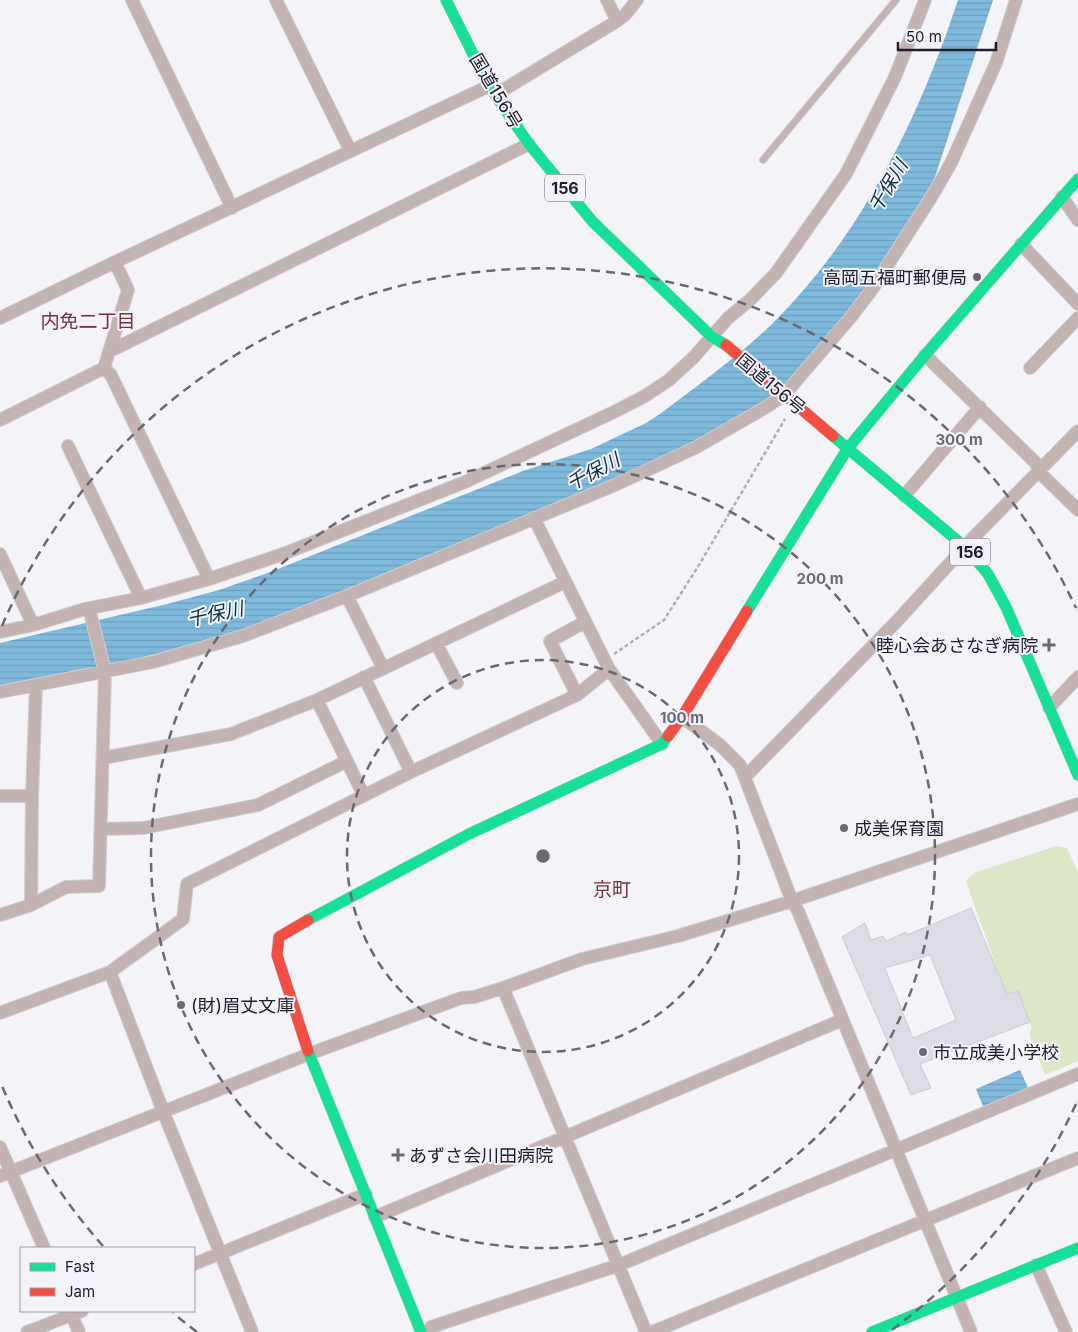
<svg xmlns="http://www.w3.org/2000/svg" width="1078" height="1332" font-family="Inter,'Noto Sans JP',sans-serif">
  <defs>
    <pattern id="water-rules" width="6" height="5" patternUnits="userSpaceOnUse" patternTransform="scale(1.25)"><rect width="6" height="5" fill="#7fbadc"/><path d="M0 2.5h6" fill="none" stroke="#6d9fbd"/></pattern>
  </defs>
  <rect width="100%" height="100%" fill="#f4f3f8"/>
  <path fill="#dde6c6" d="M 1056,846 L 1067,848 L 1078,873 L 1078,1061 L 1045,1075 L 1029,1034 L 1032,1028 L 1018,991 L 1006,994 L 966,881 L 974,873 Z"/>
  <path fill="url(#water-rules)" d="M 958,0 L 993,0 L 932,186 L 876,277 L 785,391 L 690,447 L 438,554 L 269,621 L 209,640 L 117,664 L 0,686 L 0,643 L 167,604 L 219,590 L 273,571 L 523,471 L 591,449 L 646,423 L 660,414 C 698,385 738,357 772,324 C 862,235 919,118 958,0 Z
    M 1020,1070 L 1029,1090 L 984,1109 L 976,1089 Z"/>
  <path fill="#dcdce5" stroke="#ccccd5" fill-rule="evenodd" d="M 971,908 L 1007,994 L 1018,991 L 1030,1022 L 920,1064 L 931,1088 L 911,1095 L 842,937 L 865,923 L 871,940 L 883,936 L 886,941 L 906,932 L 907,935 ZM 930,955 L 956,1020 L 913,1038 L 885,968 Z"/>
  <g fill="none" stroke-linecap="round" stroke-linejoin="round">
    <g stroke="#cecdd2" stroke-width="8">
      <path id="lane" d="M 763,160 L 896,0"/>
    </g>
    <g stroke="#cecdd2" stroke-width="14">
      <path id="street" d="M 132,0 L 232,208
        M 276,0 L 350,150
        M 607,0 L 617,21
        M 1062,197 L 1078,220
        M 1021,244 L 1078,304
        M 0,318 L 115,262 L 489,86 L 498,93 L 617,21 L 625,15 L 637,0
        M 110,351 L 529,144
        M 925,355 L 1036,463 L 1039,472 L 1078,510
        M 104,368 L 111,375 L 209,579 L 141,598
        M 1030,368 L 1078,318
        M 0,420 L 104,368 L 128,290 L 115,262
        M 904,496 L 980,407
        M 534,518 L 609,669 L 662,744
        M 0,554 L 33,625 L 0,632
        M 209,579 L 283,554 L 465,482 L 616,411 L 645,396 L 669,380 L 694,357 L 728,318 L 750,300 L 776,273 L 846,174 L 895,77 L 925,0
        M 347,596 L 615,485 L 695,448 L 768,406 L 784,395 L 851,317 L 873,288 L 932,196 L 951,163 L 996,63 L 1016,0
        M 33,625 L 85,609 L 141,598 L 68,446
        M 436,643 L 457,683
        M 364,677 L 411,772
        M 0,692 L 153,662 L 243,636 L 347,596 L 383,668
        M 577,695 L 550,641 L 585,622
        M 317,700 L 364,796
        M 1049,708 L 1078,677
        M 682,717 L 720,745 L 740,765 L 792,901 L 798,911 L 971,1332
        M 103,758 L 231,734 L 317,700 L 565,582
        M 745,777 L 897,621 L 972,539 L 1078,431
        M 0,796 L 32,796 L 31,905
        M 32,796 L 36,685
        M 101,829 L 143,828 L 258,805 L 347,761
        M 0,915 L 31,905 L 66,887 L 99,886 L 105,672 L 89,608
        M 110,972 L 163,1111 L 252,1332
        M 503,988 L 646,1332
        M 0,1013 L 110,972 L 183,919 L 187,884 L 411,772 L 577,695 L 609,669
        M 0,1147 L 44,1248
        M 0,1176 L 309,1054 L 461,998 L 474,997 L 503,988 L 582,959 L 678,936 L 792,901 L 1078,804
        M 375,1217 L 842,1020
        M 194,1264 L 366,1194
        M 1036,1265 L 1066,1332
        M 70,1311 L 79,1332
        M 27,1332 L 82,1311
        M 428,1332 L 431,1327 L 619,1265 L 1078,1074
        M 652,1332 L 1078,1158"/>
    </g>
    <g stroke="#cecdd2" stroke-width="12">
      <path id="fast" d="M 446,0 L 489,86 L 529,144 L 592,221 L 712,337 L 726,345
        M 833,436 L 965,547 L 988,574 L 1006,607 L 1078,775
        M 747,611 L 848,448 L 925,355 L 1078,179
        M 308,920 L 469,834 L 662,744 L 668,736
        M 308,1051 L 421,1332
        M 872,1332 L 1078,1248"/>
    </g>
    <g stroke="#cecdd2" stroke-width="12">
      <path id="jam" d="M 726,345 L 833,436
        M 668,736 L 682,717 L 747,611
        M 308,1051 L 277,955 L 279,937 L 308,920"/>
    </g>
    <path stroke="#b8adad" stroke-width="2.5" stroke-dasharray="4 2.5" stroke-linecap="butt" d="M 614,654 L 664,620 L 699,565 L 785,419"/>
    <use href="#lane" stroke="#c3b3b2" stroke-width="6"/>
    <use href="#street" stroke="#c3b3b2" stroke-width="12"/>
    <use href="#fast" stroke="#16e098" stroke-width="11"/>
    <use href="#jam" stroke="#f24e42" stroke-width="11"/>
  </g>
  <g fill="none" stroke="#6a6872" stroke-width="2.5" stroke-dasharray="9 6">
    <circle cx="543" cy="856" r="196"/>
    <circle cx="543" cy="856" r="392"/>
    <path d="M1076 1104A588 588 0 0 1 889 1332M197 1332A588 588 0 0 1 173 1313M103 1246A588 588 0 0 1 2 1086M2 626A588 588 0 0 1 1076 608"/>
  </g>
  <g fill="#6a6872" stroke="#f3f2f9" stroke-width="2">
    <circle cx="977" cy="277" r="5"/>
    <path d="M1046.5 637.5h5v5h5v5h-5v5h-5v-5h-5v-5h5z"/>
    <circle cx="844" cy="828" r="5"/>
    <circle cx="181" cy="1005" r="5"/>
    <circle cx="923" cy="1052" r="5"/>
    <path d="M395.5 1147.5h5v5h5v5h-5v5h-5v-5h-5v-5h5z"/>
  </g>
  <g text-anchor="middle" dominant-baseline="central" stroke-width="4" stroke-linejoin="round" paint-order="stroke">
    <g fill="#f3f2f9" stroke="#5f5d68" stroke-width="1">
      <rect x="545" y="174.5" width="40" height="27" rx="4"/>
      <rect x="950" y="538.5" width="40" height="27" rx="4"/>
    </g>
    <g font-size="16" font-weight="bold" fill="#1f1d2a">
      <text x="565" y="188">156</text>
      <text x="970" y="552">156</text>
    </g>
    <g font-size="18" fill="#1f1d2a" stroke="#f3f2f9">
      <text transform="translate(496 91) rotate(59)">国道156号</text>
      <text transform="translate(771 384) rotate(40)">国道156号</text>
    </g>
    <g font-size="18" fill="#1f1d2a" stroke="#f3f2f9" text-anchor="start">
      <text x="967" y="277" text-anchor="end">高岡五福町郵便局</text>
      <text x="1038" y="645" text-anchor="end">睦心会あさなぎ病院</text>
      <text x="854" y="828">成美保育園</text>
      <text x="191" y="1005">(財)眉丈文庫</text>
      <text x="933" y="1052">市立成美小学校</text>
      <text x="409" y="1155">あずさ会川田病院</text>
    </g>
    <g font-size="19" font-style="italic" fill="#082f42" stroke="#f3f2f9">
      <text transform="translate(888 186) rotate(-59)">千保川</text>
      <text transform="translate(593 472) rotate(-28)">千保川</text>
      <text transform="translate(215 614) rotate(-12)">千保川</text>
    </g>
    <g font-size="19" fill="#752e3a" stroke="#f3f2f9">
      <text x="88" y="321">内免二丁目</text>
      <text x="612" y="889">京町</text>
    </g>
  </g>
  <circle cx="543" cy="856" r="8" fill="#6a6872" stroke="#f3f2f9" stroke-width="2.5"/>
  <g font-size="15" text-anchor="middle" font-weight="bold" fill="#6a6872" stroke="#f3f2f9" stroke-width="4" stroke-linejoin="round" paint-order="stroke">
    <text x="959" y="445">300 m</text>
    <text x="820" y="584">200 m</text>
    <text x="682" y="723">100 m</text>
  </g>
  <rect x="20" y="1247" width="175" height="65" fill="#f3f2f9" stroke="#9e9da6"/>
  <rect x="30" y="1263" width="25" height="8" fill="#16e098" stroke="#9e9da6"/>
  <text x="65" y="1272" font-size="15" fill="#1f1d2a">Fast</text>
  <rect x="30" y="1288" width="25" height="8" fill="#f24e42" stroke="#9e9da6"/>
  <text x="65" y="1297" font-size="15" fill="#1f1d2a">Jam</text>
  <path d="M898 42v8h98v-8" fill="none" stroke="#1f1d2a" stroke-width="2.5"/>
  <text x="906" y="42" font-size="15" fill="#1f1d2a" stroke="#f3f2f9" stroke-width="4" paint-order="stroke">50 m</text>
</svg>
